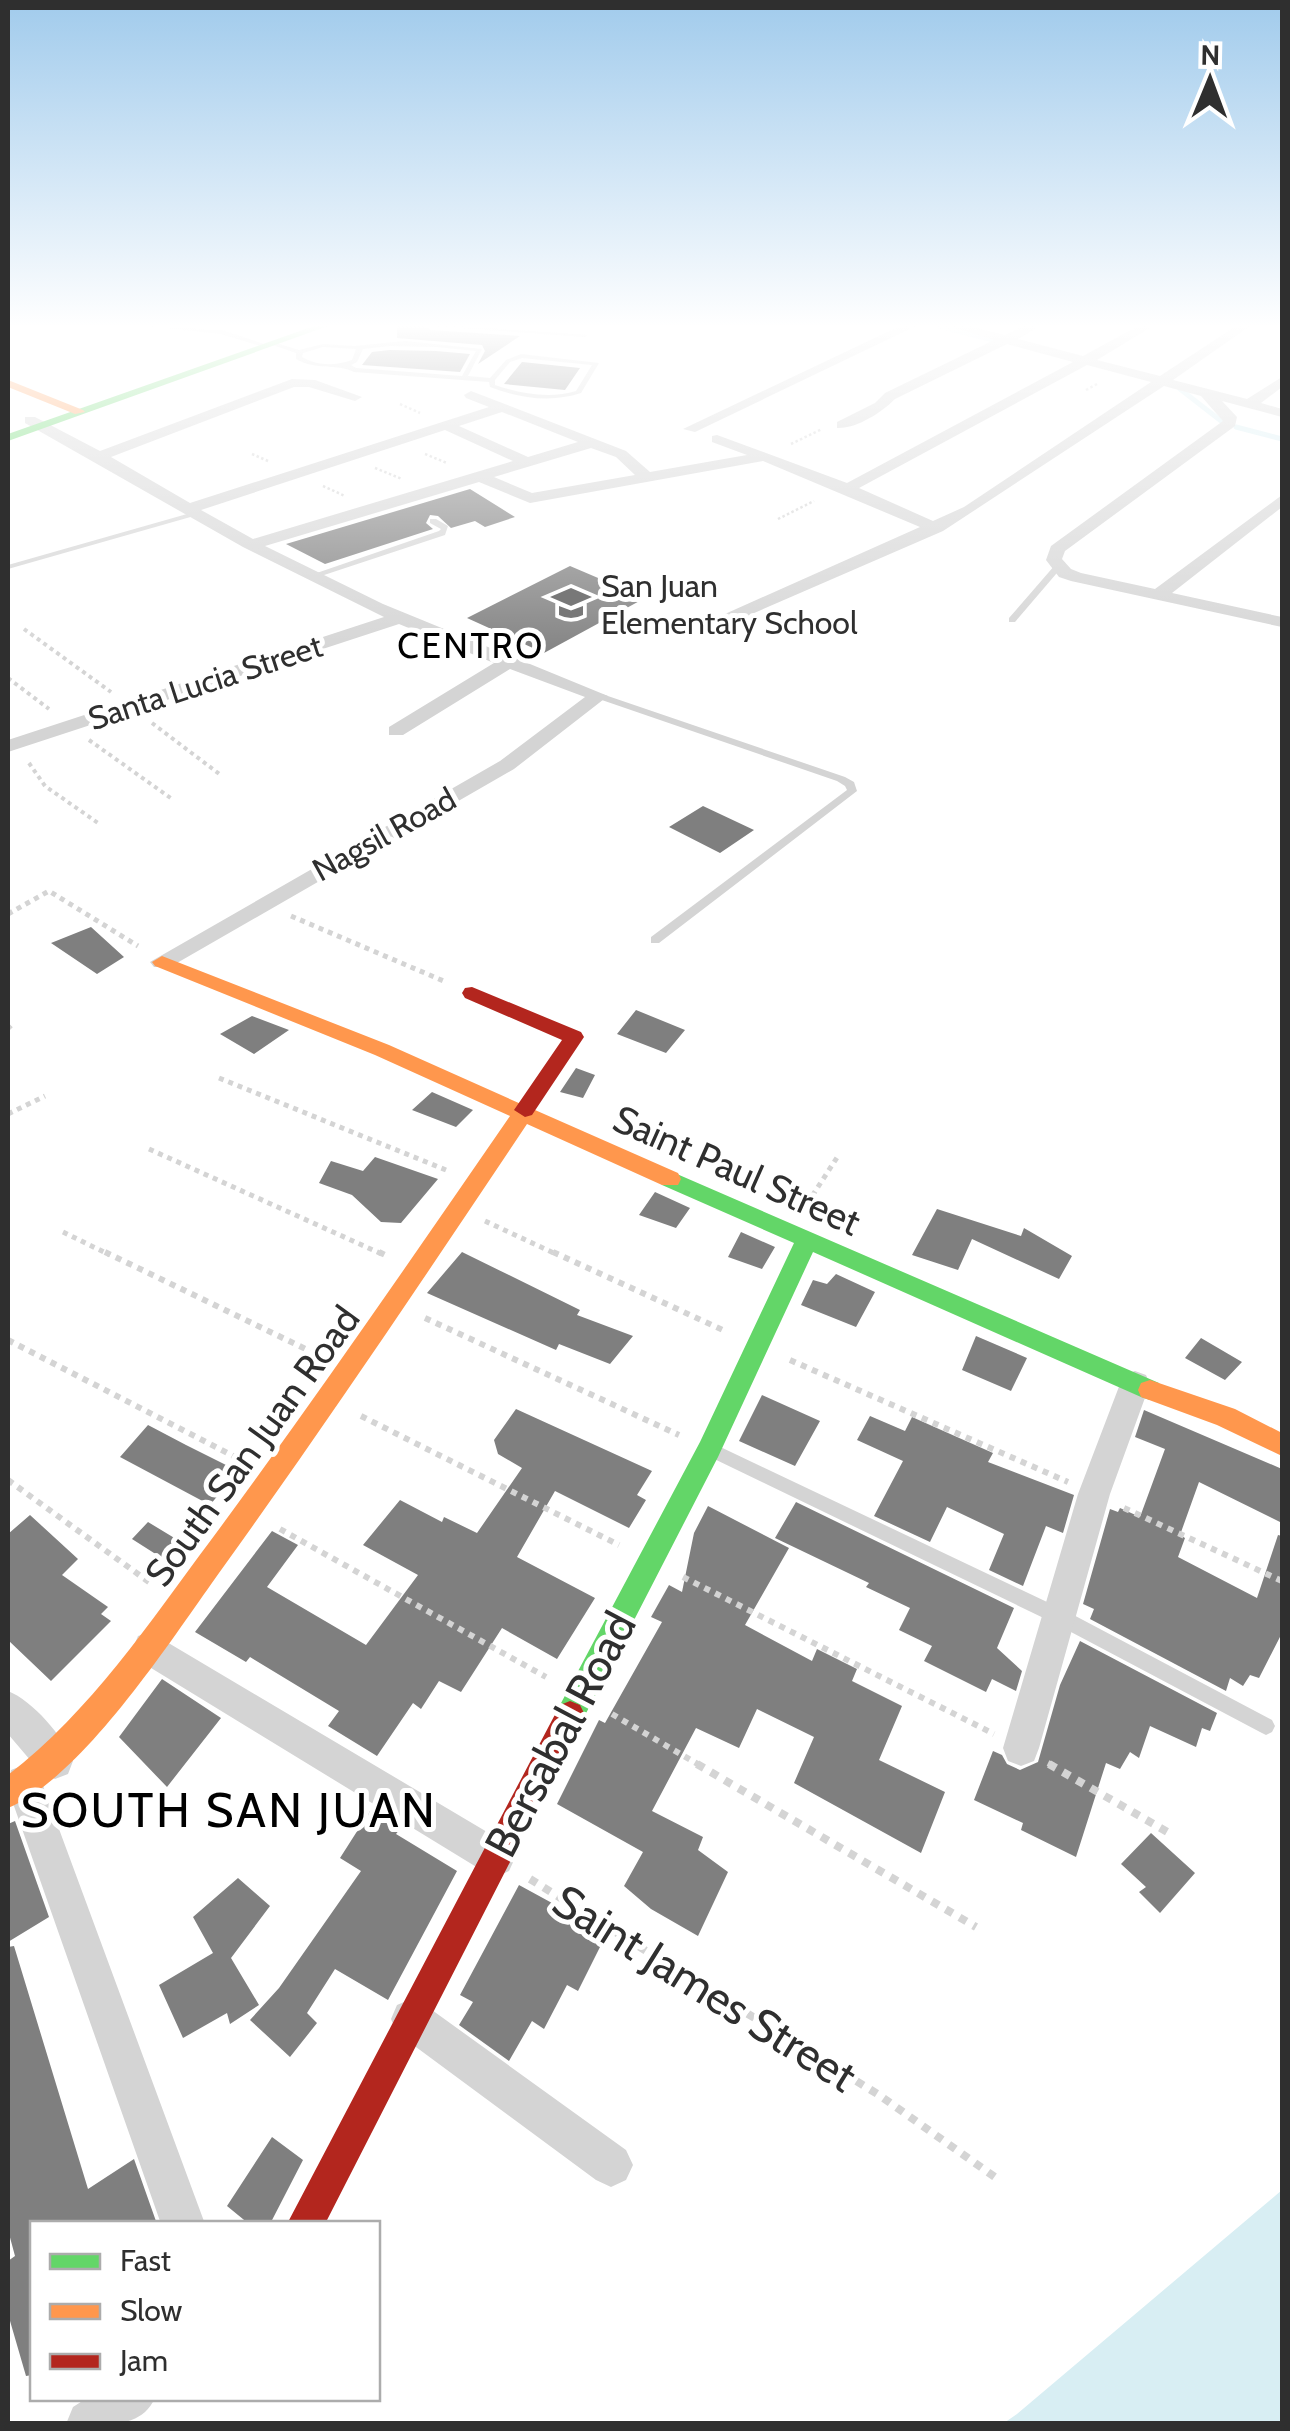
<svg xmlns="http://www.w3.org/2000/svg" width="1290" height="2431" font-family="Cabin,sans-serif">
  <rect width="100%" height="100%" fill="#fff"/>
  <path fill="#d8eef3" d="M 1282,2190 L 1282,2423 L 1004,2423 L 1017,2414 Z"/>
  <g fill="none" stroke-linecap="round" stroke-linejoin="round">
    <path stroke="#d8eef3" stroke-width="5" d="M 938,326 L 997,341
      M 1180,389 L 1225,424
      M 1236,427 L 1282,439"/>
  </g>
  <path fill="#7f7f7f" d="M 397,326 L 426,326 L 430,330 L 520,336 L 478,364 L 485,351 L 482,345 L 397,338 Z
    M 390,350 L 436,351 L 470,354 L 460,372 L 362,365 L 372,352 Z
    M 522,362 L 580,368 L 565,390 L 504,384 Z
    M 470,489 L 515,517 L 485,527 L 475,521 L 451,528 L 438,516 L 430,515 L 426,523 L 433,529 L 325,564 L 286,544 Z
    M 570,566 L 645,598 L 544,653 L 467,618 Z
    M 703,806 L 754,830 L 720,853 L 669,827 Z
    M 91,927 L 124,957 L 97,974 L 51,943 Z
    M 636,1010 L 685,1030 L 666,1053 L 617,1034 Z
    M 252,1016 L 289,1030 L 254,1054 L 220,1034 Z
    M 576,1068 L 595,1075 L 583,1098 L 560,1092 Z
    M 432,1092 L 473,1110 L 456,1127 L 412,1110 Z
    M 375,1157 L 438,1179 L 401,1223 L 381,1222 L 352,1195 L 319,1183 L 331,1161 L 363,1171 Z
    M 655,1192 L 690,1208 L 676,1228 L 639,1215 Z
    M 937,1209 L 1021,1236 L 1024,1228 L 1072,1256 L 1059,1279 L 972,1239 L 958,1270 L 912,1255 Z
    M 741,1232 L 775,1247 L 762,1269 L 728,1257 Z
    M 462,1252 L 580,1310 L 577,1315 L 633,1336 L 610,1364 L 559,1344 L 556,1350 L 427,1293 Z
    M 836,1274 L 875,1292 L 856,1327 L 801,1305 L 813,1280 L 827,1284 Z
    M 976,1336 L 1027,1358 L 1011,1391 L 962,1370 Z
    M 1201,1338 L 1242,1362 L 1225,1380 L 1185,1358 Z
    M 762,1395 L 820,1421 L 795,1466 L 739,1441 Z
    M 516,1409 L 652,1471 L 637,1495 L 646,1500 L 629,1528 L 555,1491 L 517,1557 L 595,1598 L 557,1659 L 502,1628 L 461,1692 L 439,1681 L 421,1709 L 413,1703 L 377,1756 L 328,1726 L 339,1711 L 250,1657 L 246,1662 L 195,1632 L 272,1531 L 298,1545 L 267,1587 L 366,1645 L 418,1575 L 363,1545 L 400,1500 L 442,1522 L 444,1517 L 477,1533 L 522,1468 L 498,1454 L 494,1440 Z
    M 1144,1410 L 1282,1469 L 1282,1523 L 1199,1482 L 1180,1535 L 1185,1538 L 1178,1557 L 1257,1598 L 1278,1535 L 1282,1536 L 1282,1633 L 1259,1678 L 1250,1675 L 1243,1686 L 1230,1678 L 1226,1691 L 1090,1619 L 1094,1609 L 1083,1604 L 1110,1509 L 1118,1512 L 1120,1508 L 1140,1517 L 1165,1449 L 1135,1437 Z
    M 870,1416 L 905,1431 L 912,1417 L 993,1453 L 988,1462 L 1074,1495 L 1063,1533 L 1046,1526 L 1023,1586 L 989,1570 L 1004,1534 L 947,1507 L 930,1542 L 874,1516 L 903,1461 L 857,1440 Z
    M 148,1425 L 186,1445 L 238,1471 L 210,1505 L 120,1457 Z
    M 796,1502 L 1014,1608 L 997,1648 L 1022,1671 L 1016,1691 L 992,1679 L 986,1692 L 924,1661 L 932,1646 L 899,1630 L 910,1608 L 866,1587 L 869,1583 L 775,1538 Z
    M 708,1506 L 789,1548 L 745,1625 L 812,1661 L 817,1649 L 857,1669 L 852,1681 L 902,1706 L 879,1760 L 945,1792 L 921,1853 L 794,1783 L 814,1737 L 757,1709 L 739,1748 L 696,1728 L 652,1811 L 703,1837 L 698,1850 L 728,1872 L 698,1936 L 651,1909 L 624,1886 L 643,1852 L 557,1804 L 599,1720 L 605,1723 L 662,1622 L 651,1617 L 669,1585 L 682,1592 L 694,1533 Z
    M 30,1515 L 78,1559 L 62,1575 L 108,1607 L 101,1614 L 111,1621 L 51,1681 L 8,1640 L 8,1534 Z
    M 148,1522 L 181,1542 L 165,1560 L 132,1539 Z
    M 1080,1641 L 1217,1713 L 1210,1731 L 1202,1728 L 1196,1747 L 1150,1726 L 1139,1758 L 1130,1752 L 1120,1769 L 1106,1763 L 1076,1857 L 1021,1830 L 1023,1823 L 974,1800 L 993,1751 L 1002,1755 L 1007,1764 L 1020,1770 L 1038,1762 L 1060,1685 Z
    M 162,1679 L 221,1718 L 167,1787 L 119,1737 Z
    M 370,1811 L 400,1829 L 396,1834 L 457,1871 L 388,2000 L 335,1969 L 307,2013 L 317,2023 L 290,2057 L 250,2020 L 279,1988 L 361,1871 L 340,1858 Z
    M 15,1821 L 49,1917 L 8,1942 L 8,1824 Z
    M 1151,1833 L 1195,1873 L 1160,1913 L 1139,1892 L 1146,1887 L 1121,1864 Z
    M 238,1878 L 270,1906 L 231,1958 L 259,2005 L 230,2024 L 227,2013 L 183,2038 L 159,1985 L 213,1953 L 193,1917 Z
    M 519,1885 L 607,1933 L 578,1991 L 567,1985 L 544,2029 L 532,2021 L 509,2061 L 459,2025 L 473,2002 L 460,1995 Z
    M 14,1946 L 88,2189 L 134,2159 L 157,2224 L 32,2224 L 32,2375 L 26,2376 L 8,2314 L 8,2261 L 15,2256 L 8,2230 L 8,1947 Z
    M 272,2137 L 303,2160 L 270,2224 L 249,2224 L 227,2206 Z"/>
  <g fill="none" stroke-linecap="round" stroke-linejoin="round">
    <path stroke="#d4d4d4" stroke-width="2.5" stroke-dasharray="2.5 2.5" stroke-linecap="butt" d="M 1086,390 L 1097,384
      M 400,404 L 420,413
      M 791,444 L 822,429
      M 252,454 L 268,461
      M 425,454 L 447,463
      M 375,468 L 402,479
      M 323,486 L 345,496
      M 778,519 L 814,501"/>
    <path stroke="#d4d4d4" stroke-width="4" stroke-dasharray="4 4" stroke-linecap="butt" d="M 24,629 L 111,692
      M 8,678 L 49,709
      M 152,723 L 222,776
      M 89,740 L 172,799
      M 29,763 L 45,786 L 98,823"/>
    <path stroke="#d4d4d4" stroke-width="5" stroke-dasharray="5 5" stroke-linecap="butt" d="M 8,914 L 49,891 L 138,946
      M 291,916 L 446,982
      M 8,1026 L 11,1029
      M 219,1078 L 446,1170
      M 8,1114 L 45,1096
      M 149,1149 L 384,1255
      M 807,1204 L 838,1156
      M 485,1221 L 558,1255
      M 63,1232 L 110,1255"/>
    <path stroke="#d4d4d4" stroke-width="6" stroke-dasharray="6 6" stroke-linecap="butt" d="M 105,1252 L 316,1354
      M 379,1252 L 385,1255
      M 553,1252 L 725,1331
      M 425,1318 L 679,1435
      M 8,1340 L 241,1460
      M 790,1360 L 1068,1482
      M 361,1416 L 619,1545
      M 8,1480 L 149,1582
      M 1124,1508 L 1282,1581
      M 280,1529 L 546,1677
      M 683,1577 L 994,1734
      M 612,1714 L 701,1766
      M 1048,1763 L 1054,1766"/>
    <path stroke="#d4d4d4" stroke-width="8" stroke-dasharray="8 8" stroke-linecap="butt" d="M 697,1764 L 976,1927
      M 1049,1764 L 1171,1834
      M 530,1879 L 879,2095 L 999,2180"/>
    <path fill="#d4d4d4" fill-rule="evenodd" d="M 145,326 L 222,330 L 270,346 L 267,348 L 221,334 Z
      M 430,326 L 461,326 L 588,335 L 585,337 Z
      M 405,341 L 482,349 L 468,376 L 490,378 L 506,360 L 521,354 L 599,363 L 581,393 C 551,403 519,398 490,387 L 489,382 L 354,372 C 336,363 317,371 296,359 L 296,353 L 270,344 L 273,342 L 299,350 L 323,344 L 354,346 ZM 390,346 L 436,347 L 476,351 L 462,376 L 356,368 L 351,365 L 357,362 L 363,349 ZM 323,347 L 356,349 L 352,360 C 335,366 318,366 302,357 L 303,353 ZM 522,358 L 592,365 L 576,391 C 550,399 521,394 495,385 L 495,380 L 510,362 Z
      M 194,512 L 201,514 L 8,569 L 8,565 Z
      M 430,519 L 436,519 L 448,526 L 445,535 L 315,578 L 308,576 L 439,531 L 441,529 L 430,523 Z
      M 1055,565 L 1062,567 L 1015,622 L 1009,622 L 1009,618 Z
      M 596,694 L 602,694 L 845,777 L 854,782 L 857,791 L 659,943 L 651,943 L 651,937 L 847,790 L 845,786 L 837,781 L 596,698 Z
      M 712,1443 L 1066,1611 L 1272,1720 L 1275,1726 L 1272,1732 L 1266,1735 L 1260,1732 L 1054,1623 L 706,1455 L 704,1450 L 706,1445 Z"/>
    <path fill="#d4d4d4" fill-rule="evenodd" d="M 900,326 L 916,326 L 695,432 L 683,429 Z
      M 949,326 L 969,326 L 1005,335 L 1024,326 L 1040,326 L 1018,339 L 1083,356 L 1138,326 L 1153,326 L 1097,360 L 1160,376 L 1236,326 L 1250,326 L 1173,380 L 1247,399 L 1282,377 L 1282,387 L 1261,403 L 1282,409 L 1282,417 L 1222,401 L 1237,417 L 1235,426 L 1065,551 L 1062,559 L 1071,569 L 1081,573 L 1155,589 L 1282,495 L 1282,507 L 1172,593 L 1282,617 L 1282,627 L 1071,581 L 1059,577 L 1046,560 L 1051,546 L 1223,421 L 1201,396 L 1164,386 L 943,531 L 722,627 L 716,626 L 716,618 L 920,527 L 763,461 L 530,503 L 479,482 L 265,546 L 383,604 L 608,696 L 514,769 L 170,967 L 154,967 L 150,962 L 500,761 L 585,697 L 510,669 L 403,735 L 389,735 L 389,727 L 494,663 L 399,624 L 8,752 L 8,740 L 384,617 L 243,547 L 25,423 L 25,417 L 35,417 L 100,451 L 292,379 L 315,380 L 362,397 L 355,401 L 309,387 L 294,387 L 111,457 L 190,503 L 489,407 L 466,398 L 464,395 L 471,391 L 626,451 L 650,472 L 747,455 L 712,442 L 712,436 L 717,435 L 847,483 L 1073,362 L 1007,344 L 895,399 C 881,413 856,429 837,428 L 837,422 L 875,403 L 885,393 L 994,340 ZM 1087,365 L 1151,382 L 964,507 L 933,521 L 859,488 ZM 502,412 L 578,442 L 528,457 L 459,426 ZM 445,430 L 513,461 L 253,539 L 201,510 ZM 591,448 L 616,457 L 635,475 L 532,493 L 494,477 Z
      M 1135,1371 L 1146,1375 L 1150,1384 L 1110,1494 L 1039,1748 L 1034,1761 L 1021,1766 L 1008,1761 L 1003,1748 L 1078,1494 L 1120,1384 L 1124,1375 Z
      M 150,1632 L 509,1845 L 515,1858 L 509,1871 L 496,1877 L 483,1871 L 138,1660 L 133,1648 L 138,1636 Z
      M 8,1691 C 33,1701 63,1736 73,1761 L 68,1774 L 55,1779 L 42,1774 L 8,1734 Z
      M 24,1765 L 37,1770 L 42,1783 L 205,2224 L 161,2224 L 8,1789 L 11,1770 Z
      M 411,1999 L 425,2005 L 626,2150 L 633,2165 L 626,2180 L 611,2187 L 596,2180 L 397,2033 L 391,2019 L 397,2005 Z
      M 87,2398 L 155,2398 C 140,2431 101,2424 66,2424 L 73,2407 Z"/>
    <path fill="#63d668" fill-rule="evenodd" d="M 314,326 L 328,326 L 8,441 L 8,434 Z
      M 670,1171 L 1159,1383 L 1162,1390 L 1159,1397 L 1150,1400 L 1141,1397 L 813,1252 L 718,1457 L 580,1725 L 570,1729 L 560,1725 L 555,1715 L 560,1705 L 700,1442 L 794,1243 L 662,1185 L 659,1179 Z"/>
    <path fill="#ff974d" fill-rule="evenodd" d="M 8,380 L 83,410 L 85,412 L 75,414 L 8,387 Z
      M 162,956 L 389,1045 L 521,1104 L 532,1105 L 535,1110 L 678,1173 L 681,1179 L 678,1185 L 662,1185 L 527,1124 C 426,1275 325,1426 219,1573 C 171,1640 83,1777 8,1808 L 8,1775 C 91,1711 149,1623 211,1540 C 314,1401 412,1258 510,1116 L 375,1055 L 155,966 L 152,962 Z
      M 1150,1380 L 1235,1409 L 1282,1433 L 1282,1456 L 1217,1425 L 1141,1397 L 1138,1390 L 1141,1383 Z"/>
    <path fill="#b3261e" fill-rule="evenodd" d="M 472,987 L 581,1032 L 584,1037 L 532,1115 L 525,1117 L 514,1110 L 562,1040 L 465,998 L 462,993 L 465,988 Z
      M 570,1701 L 580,1705 L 585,1715 L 580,1725 L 325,2224 L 287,2224 L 560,1705 Z"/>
  </g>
  <linearGradient id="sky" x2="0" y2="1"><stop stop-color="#a1cbec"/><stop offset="0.49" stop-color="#fff"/><stop offset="1" stop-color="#fff" stop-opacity="0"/></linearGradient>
  <rect width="1290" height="666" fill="url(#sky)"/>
  <defs>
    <g id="school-bare" transform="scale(3)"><path d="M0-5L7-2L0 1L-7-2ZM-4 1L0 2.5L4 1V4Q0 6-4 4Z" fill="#787878" stroke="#fff" stroke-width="2.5" paint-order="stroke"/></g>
  </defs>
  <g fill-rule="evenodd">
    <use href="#school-bare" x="571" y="603"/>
  </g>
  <g text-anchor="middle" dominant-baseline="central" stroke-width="10" stroke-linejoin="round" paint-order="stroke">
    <g font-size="32" fill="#2f2f2f" stroke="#fff" text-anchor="start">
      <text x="601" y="585">San Juan<tspan x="601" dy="37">Elementary School</tspan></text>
    </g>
    <g font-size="32" fill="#2f2f2f" stroke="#fff">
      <text transform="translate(205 682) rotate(-18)">Santa Lucia Street</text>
      <text transform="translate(384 834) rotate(-29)">Nagsil Road</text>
    </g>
    <g font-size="35" letter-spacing="2.5" fill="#000" stroke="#fff">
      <text x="471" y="645">CENTRO</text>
    </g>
    <g font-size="38" fill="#2f2f2f" stroke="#fff">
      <text transform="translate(737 1170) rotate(24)">Saint Paul Street</text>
      <text transform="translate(252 1446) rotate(-54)">South San Juan Road</text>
    </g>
    <g font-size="45" fill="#2f2f2f" stroke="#fff">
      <text transform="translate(560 1734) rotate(-62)">Bersabal Road</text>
      <text transform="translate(705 1988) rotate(32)">Saint James Street</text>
    </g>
    <g font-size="48" letter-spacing="2.5" fill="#000" stroke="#fff">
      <text x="229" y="1810">SOUTH SAN JUAN</text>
    </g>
  </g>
  <rect width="1290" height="2431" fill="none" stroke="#2f2f2f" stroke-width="20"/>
  <rect x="30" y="2221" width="350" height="180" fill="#ffffff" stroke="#acacac" stroke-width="2.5"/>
  <rect x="50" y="2254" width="50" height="15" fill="#63d668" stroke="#acacac" stroke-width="2.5"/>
  <text x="120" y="2271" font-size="30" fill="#2f2f2f">Fast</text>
  <rect x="50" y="2304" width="50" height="15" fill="#ff974d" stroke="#acacac" stroke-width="2.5"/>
  <text x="120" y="2321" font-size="30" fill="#2f2f2f">Slow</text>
  <rect x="50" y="2354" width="50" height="15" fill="#b3261e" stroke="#acacac" stroke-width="2.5"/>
  <text x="120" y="2371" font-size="30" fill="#2f2f2f">Jam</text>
  <g transform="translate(1210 80) rotate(1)" stroke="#ffffff" stroke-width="8" paint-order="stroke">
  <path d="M0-8L18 38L0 25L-18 38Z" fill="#2f2f2f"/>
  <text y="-15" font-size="28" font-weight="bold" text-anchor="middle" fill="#2f2f2f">N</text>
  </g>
</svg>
